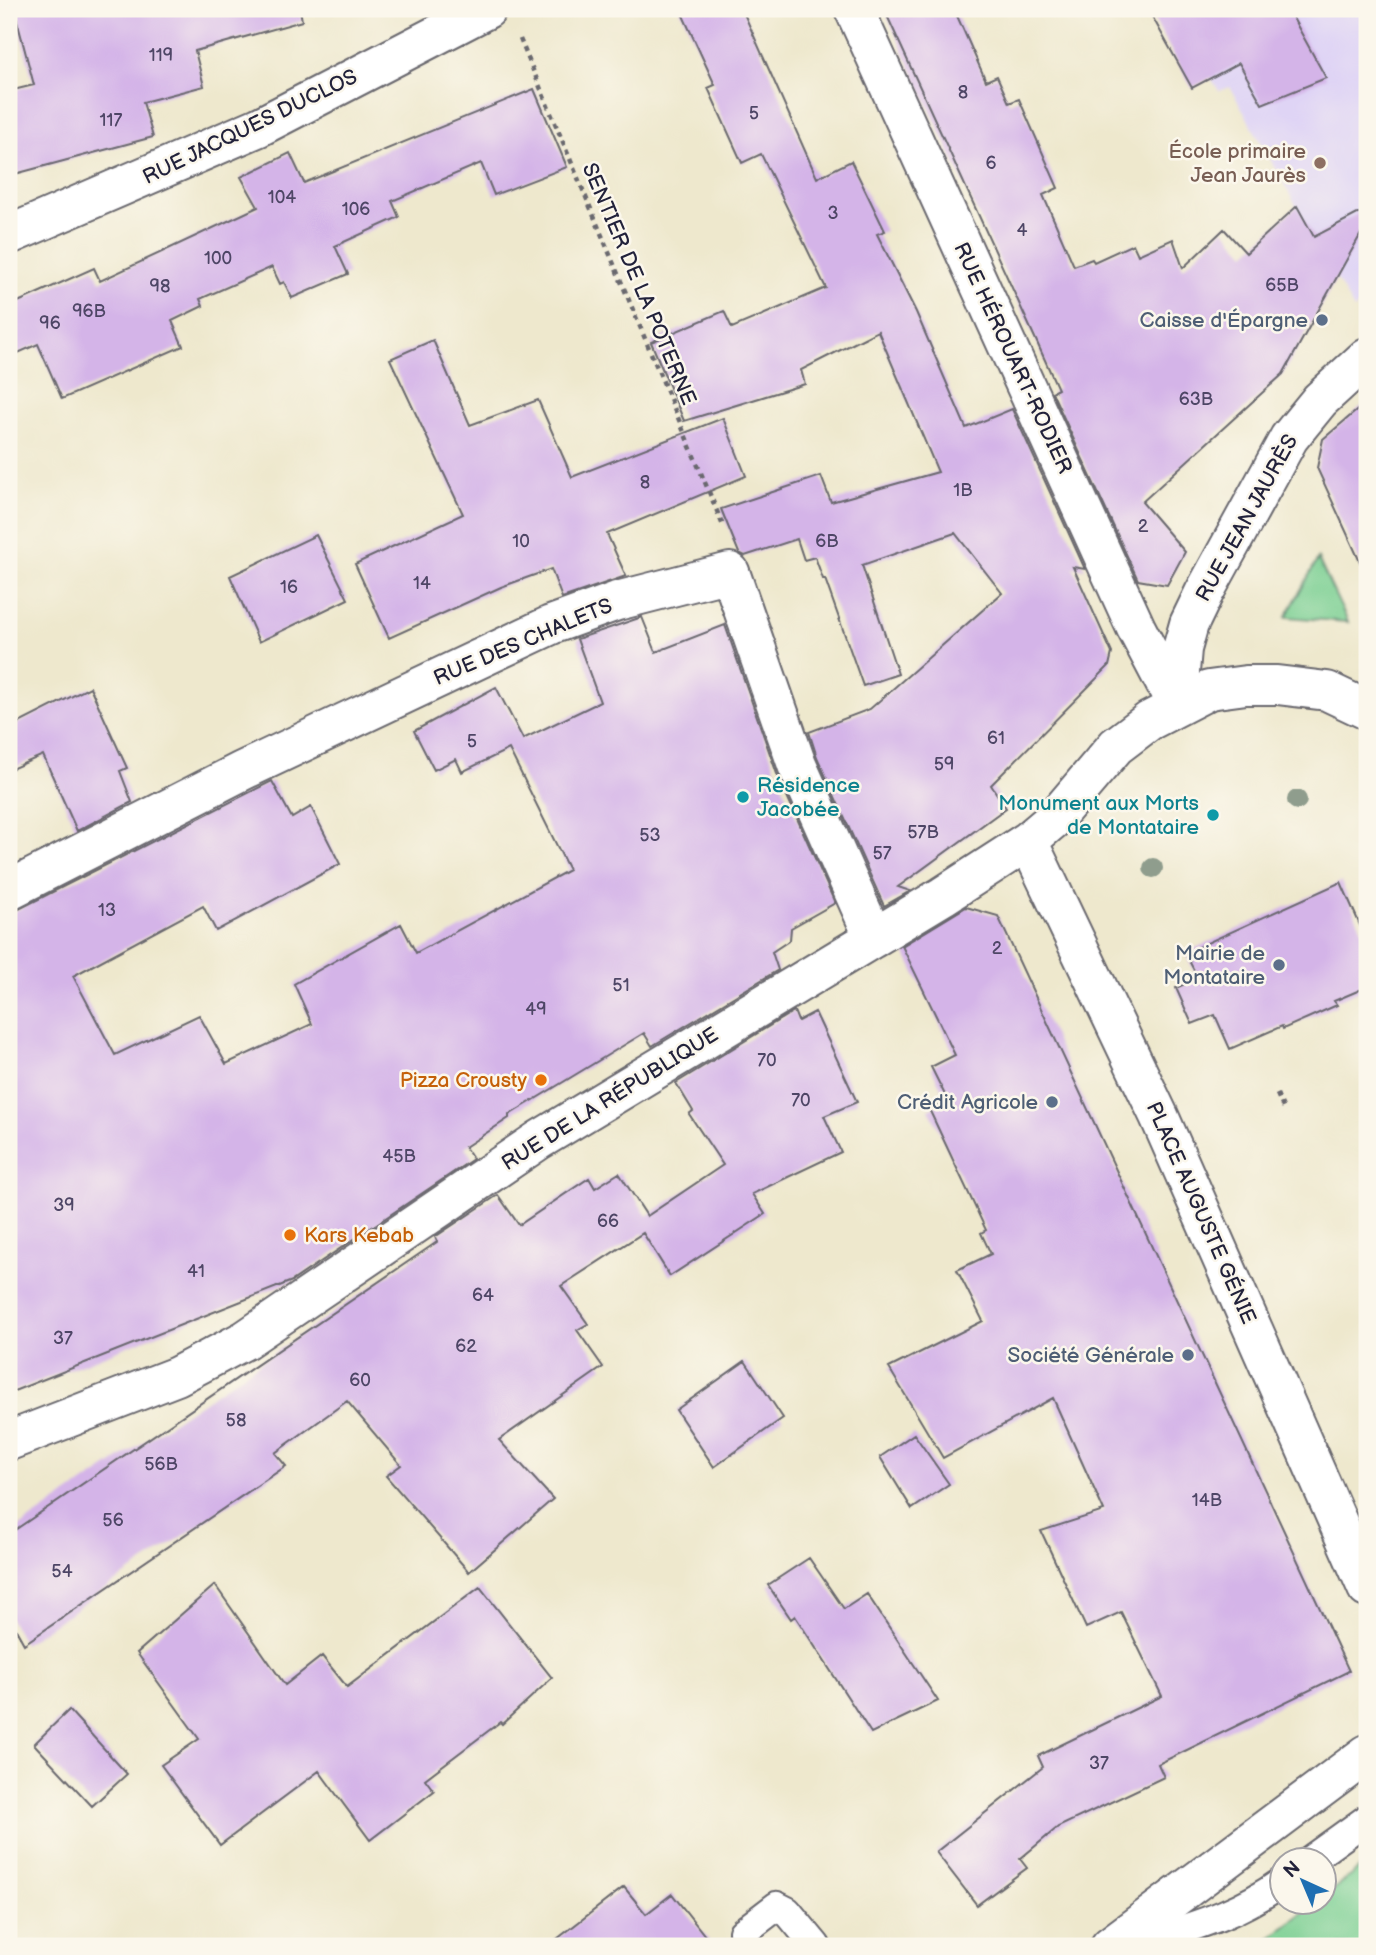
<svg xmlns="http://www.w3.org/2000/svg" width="1376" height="1955" font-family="'Balsamiq Sans',sans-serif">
  <rect width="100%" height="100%" fill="#fbf7ec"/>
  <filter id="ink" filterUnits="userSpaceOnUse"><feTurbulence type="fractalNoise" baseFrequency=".0143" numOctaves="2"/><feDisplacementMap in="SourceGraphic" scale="14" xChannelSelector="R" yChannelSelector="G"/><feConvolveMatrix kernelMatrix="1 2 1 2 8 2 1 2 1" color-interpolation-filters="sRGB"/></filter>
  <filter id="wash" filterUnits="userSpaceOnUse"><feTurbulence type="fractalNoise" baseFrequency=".00686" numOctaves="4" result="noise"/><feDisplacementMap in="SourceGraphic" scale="28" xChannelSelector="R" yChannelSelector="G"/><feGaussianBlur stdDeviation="1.57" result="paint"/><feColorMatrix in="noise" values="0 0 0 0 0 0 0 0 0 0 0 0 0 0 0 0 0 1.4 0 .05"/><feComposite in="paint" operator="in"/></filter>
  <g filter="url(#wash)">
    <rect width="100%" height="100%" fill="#eee8cd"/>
    <path fill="#dfd4f5" d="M 1209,9 L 1367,9 L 1367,299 L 1354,310 L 1230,87 L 1219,91 L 1211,78 L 1211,13 Z"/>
    <path fill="#7acf92" stroke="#4e7866" stroke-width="2" d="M 1318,559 L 1348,622 L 1286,617 Z
      M 1367,1862 L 1367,1946 L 1259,1946 L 1316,1903 L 1324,1902 L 1324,1897 Z"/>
    <g id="blocks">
      <path fill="#d4b4e8" d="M 14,9 L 300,9 L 302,21 L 195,51 L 204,86 L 143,102 L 153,137 L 15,174 L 9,147 L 9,91 L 34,85 Z
        M 680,9 L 742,9 L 817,178 L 851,161 L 885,231 L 877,234 L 916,312 L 966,428 L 1012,409 L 1085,569 L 1073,567 L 1112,653 L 1109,666 L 991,785 L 1006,808 L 898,887 L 910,891 L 884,906 L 817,757 L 809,732 L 870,709 L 1002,593 L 955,533 L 862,565 L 898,674 L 863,686 L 825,579 L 823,579 L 815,557 L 804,560 L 797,539 L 745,556 L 739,553 L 721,509 L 821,476 L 831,502 L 938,472 L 878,331 L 801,370 L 805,384 L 684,421 L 651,342 L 724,311 L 732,328 L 826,288 L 761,154 L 742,163 L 708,88 L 715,85 Z
        M 884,9 L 954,9 L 986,81 L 997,76 L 1009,103 L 1019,99 L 1058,188 L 1043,195 L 1074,266 L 1092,259 L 1094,262 L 1133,244 L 1138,255 L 1173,239 L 1183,268 L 1224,229 L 1246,253 L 1297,206 L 1314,237 L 1367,209 L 1367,223 L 1283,374 L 1142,502 L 1185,552 L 1167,585 L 1138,580 L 1052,392 L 1058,389 L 1035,338 Z
        M 1148,9 L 1288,9 L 1326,78 L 1262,104 L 1239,63 L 1192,88 Z
        M 534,89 L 567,167 L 494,195 L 481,163 L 392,201 L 399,217 L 335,246 L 348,274 L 292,298 L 284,282 L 280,284 L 272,267 L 200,299 L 203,306 L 172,321 L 183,346 L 62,399 L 38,344 L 9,357 L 9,306 L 94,268 L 100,281 L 258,207 L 241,177 L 290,153 L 304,183 Z
        M 433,340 L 470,425 L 538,400 L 572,477 L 723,418 L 746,476 L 607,534 L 626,576 L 562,598 L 551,569 L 501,587 L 389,638 L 355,564 L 463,514 L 390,359 Z
        M 1367,402 L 1367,577 L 1317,468 L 1323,439 Z
        M 316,535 L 348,599 L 259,642 L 230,576 Z
        M 642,617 L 656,652 L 725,625 L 777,774 L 835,903 L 791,928 L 790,940 L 772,952 L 778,970 L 652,1046 L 644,1033 L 509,1115 L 509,1118 L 465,1147 L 473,1159 L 292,1281 L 9,1393 L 9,914 L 272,781 L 292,818 L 311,807 L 340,864 L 216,931 L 203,906 L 73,976 L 115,1055 L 199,1015 L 226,1064 L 312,1024 L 294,984 L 401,924 L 416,953 L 569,870 L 509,749 L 462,772 L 456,759 L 434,770 L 414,731 L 496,687 L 523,739 L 600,702 L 577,639 Z
        M 90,687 L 127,768 L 120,771 L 132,802 L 77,831 L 43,755 L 9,770 L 9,728 Z
        M 1341,882 L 1367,941 L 1367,987 L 1334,1001 L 1337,1005 L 1283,1029 L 1282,1026 L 1230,1049 L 1215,1015 L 1192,1024 L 1176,988 L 1198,978 L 1185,953 Z
        M 966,907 L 998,916 L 1349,1671 L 1158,1764 L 1164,1777 L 1058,1827 L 1020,1859 L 1027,1868 L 977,1905 L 936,1852 L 1043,1767 L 1038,1756 L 1162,1696 L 1121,1612 L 1086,1628 L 1041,1531 L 1104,1511 L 1053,1398 L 943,1458 L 889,1368 L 983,1321 L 957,1270 L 991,1254 L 981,1233 L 986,1230 L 929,1109 L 948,1101 L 931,1067 L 955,1055 L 902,946 Z
        M 794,1011 L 798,1021 L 815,1012 L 857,1102 L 824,1116 L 841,1152 L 752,1194 L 765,1214 L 670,1276 L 643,1233 L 561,1286 L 588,1324 L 577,1330 L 603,1367 L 499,1440 L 553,1499 L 469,1572 L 386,1476 L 401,1465 L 347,1401 L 275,1453 L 286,1466 L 24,1644 L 9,1617 L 9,1534 L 437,1242 L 435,1237 L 498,1195 L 519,1225 L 589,1178 L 595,1188 L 619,1173 L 647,1216 L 723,1165 L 689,1114 L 693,1111 L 676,1083 Z
        M 745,1361 L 783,1418 L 714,1467 L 676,1410 Z
        M 914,1434 L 949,1484 L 912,1509 L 880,1457 Z
        M 809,1558 L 844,1609 L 867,1594 L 938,1701 L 871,1733 L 795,1616 L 791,1619 L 768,1585 Z
        M 215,1585 L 285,1685 L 322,1656 L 347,1687 L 480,1587 L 552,1678 L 502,1724 L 500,1722 L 425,1779 L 434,1791 L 370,1840 L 319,1771 L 220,1845 L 161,1765 L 199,1739 L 137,1653 Z
        M 69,1710 L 127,1774 L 92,1806 L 34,1744 Z
        M 624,1887 L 646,1914 L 672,1894 L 713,1946 L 548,1946 Z"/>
    </g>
  </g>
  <g filter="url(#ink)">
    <use href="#blocks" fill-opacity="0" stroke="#69676e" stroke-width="2"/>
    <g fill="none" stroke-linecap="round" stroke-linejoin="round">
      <g stroke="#69676e" stroke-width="32">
        <path id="service" d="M 1310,1860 L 1367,1819
          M 747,1946 L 743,1932 L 777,1906 L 787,1911 L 816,1946
          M 1132,1946 C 1188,1927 1232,1918 1282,1882"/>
      </g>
      <g stroke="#69676e" stroke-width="42">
        <path id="minor" d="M 854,9 L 1136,628 L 1177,706
          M 9,235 L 259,127 L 487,9
          M 1177,706 L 1182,649 L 1189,624 L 1204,593 L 1289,438 L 1320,400 L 1367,357
          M 1028,841 L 1159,1116 L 1367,1588
          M 9,890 L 242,771 L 551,625 L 617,601 L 730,572 L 797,765 L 874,938
          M 9,1441 L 177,1376 L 245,1340 L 539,1140 L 943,896 L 1028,841 L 1054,819 L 1116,746 L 1149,721 L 1209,690 L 1246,685 L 1277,685 L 1327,691 L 1367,710"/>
      </g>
      <g stroke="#69676e" stroke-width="42">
        <path id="secondary" d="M 1110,1946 L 1367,1754"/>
      </g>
      <path stroke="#69676e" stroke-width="4.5" stroke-dasharray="5 5" stroke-linecap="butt" d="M 520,39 L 724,528
        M 1277,1094 L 1285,1112"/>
      <use href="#service" stroke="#fff" stroke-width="28"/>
      <use href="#minor" stroke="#fff" stroke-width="38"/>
      <use href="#secondary" stroke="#fff" stroke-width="38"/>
    </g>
    <g fill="#8f9d8d">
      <circle cx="1297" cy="800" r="10"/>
      <circle cx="1153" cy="868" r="10"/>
    </g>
  </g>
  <circle fill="#8d6e63" stroke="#fbf7ec" stroke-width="2.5" cx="1320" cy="163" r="7"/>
  <g fill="#5c6f8a" stroke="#fbf7ec" stroke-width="2.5">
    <circle cx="1322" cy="320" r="7"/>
    <circle cx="1279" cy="965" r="7"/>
    <circle cx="1052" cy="1102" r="7"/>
    <circle cx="1188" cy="1355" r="7"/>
  </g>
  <g fill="#0f9aa8" stroke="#fbf7ec" stroke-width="2.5">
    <circle cx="743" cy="797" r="7"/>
    <circle cx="1213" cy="815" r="7"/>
  </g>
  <g fill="#e8710a" stroke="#fbf7ec" stroke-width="2.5">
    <circle cx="541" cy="1080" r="7"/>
    <circle cx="290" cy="1235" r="7"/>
  </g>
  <g text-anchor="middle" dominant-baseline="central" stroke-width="5" stroke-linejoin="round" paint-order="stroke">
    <g font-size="18" fill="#4e4666">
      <text x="161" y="55">119</text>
      <text x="963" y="92">8</text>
      <text x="754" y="113">5</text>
      <text x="111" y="120">117</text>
      <text x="991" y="163">6</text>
      <text x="282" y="197">104</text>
      <text x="356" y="209">106</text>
      <text x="833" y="213">3</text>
      <text x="1022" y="230">4</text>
      <text x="218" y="258">100</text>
      <text x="1282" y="285">65B</text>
      <text x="160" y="286">98</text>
      <text x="89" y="311">96B</text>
      <text x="50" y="323">96</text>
      <text x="1196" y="399">63B</text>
      <text x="645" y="482">8</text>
      <text x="963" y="490">1B</text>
      <text x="1143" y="526">2</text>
      <text x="521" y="541">10</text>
      <text x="827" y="541">6B</text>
      <text x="422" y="583">14</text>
      <text x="289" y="587">16</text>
      <text x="996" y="738">61</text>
      <text x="472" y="741">5</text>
      <text x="944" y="764">59</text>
      <text x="923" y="832">57B</text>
      <text x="650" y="835">53</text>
      <text x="882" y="853">57</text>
      <text x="107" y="910">13</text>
      <text x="997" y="948">2</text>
      <text x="621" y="985">51</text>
      <text x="536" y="1009">49</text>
      <text x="767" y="1060">70</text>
      <text x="801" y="1100">70</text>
      <text x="399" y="1156">45B</text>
      <text x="64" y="1205">39</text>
      <text x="608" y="1221">66</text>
      <text x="196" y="1271">41</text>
      <text x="483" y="1295">64</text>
      <text x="63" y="1338">37</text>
      <text x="466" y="1346">62</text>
      <text x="360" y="1380">60</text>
      <text x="236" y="1420">58</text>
      <text x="161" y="1464">56B</text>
      <text x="1207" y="1500">14B</text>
      <text x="113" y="1520">56</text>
      <text x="62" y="1571">54</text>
      <text x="1099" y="1763">37</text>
    </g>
    <g font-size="21" fill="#22223b" stroke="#fbf7ec">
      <text transform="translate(250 127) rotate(-26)">RUE JACQUES DUCLOS</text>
      <text transform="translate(639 284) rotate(67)">SENTIER DE LA POTERNE</text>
      <text transform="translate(1013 358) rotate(65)">RUE HÉROUART-RODIER</text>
      <text transform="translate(1247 518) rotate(-61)">RUE JEAN JAURÈS</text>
      <text transform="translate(523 642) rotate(-23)">RUE DES CHALETS</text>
      <text transform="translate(610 1099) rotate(-32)">RUE DE LA RÉPUBLIQUE</text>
      <text transform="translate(1201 1213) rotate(66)">PLACE AUGUSTE GÉNIE</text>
    </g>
    <g font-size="21" fill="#785e54" stroke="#fbf7ec" text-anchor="end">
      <text x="1306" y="151">École primaire<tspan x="1306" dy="24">Jean Jaurès</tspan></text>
    </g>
    <g font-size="21" fill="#4e5e75" stroke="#fbf7ec" text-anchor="end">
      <text x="1308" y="320">Caisse d'Épargne</text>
      <text x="1265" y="953">Mairie de<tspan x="1265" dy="24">Montataire</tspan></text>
      <text x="1038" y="1102">Crédit Agricole</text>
      <text x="1174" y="1355">Société Générale</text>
    </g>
    <g font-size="21" fill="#0d838f" stroke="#fbf7ec" text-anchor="start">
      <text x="757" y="785">Résidence<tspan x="757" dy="24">Jacobée</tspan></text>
      <text x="1199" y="803" text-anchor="end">Monument aux Morts<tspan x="1199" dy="24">de Montataire</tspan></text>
    </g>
    <g font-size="21" fill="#c56008" stroke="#fbf7ec" text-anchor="end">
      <text x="527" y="1080">Pizza Crousty</text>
      <text x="304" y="1235" text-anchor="start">Kars Kebab</text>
    </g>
  </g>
  <rect width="1376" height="1955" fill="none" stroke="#fbf7ec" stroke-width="35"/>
  <g transform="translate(1303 1881) rotate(316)"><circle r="33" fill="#fbf7ec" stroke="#a4a2a5" stroke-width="2"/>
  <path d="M0-5L12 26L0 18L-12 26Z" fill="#1f6fb2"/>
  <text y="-10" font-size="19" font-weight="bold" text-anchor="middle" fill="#22223b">N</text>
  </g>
</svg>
